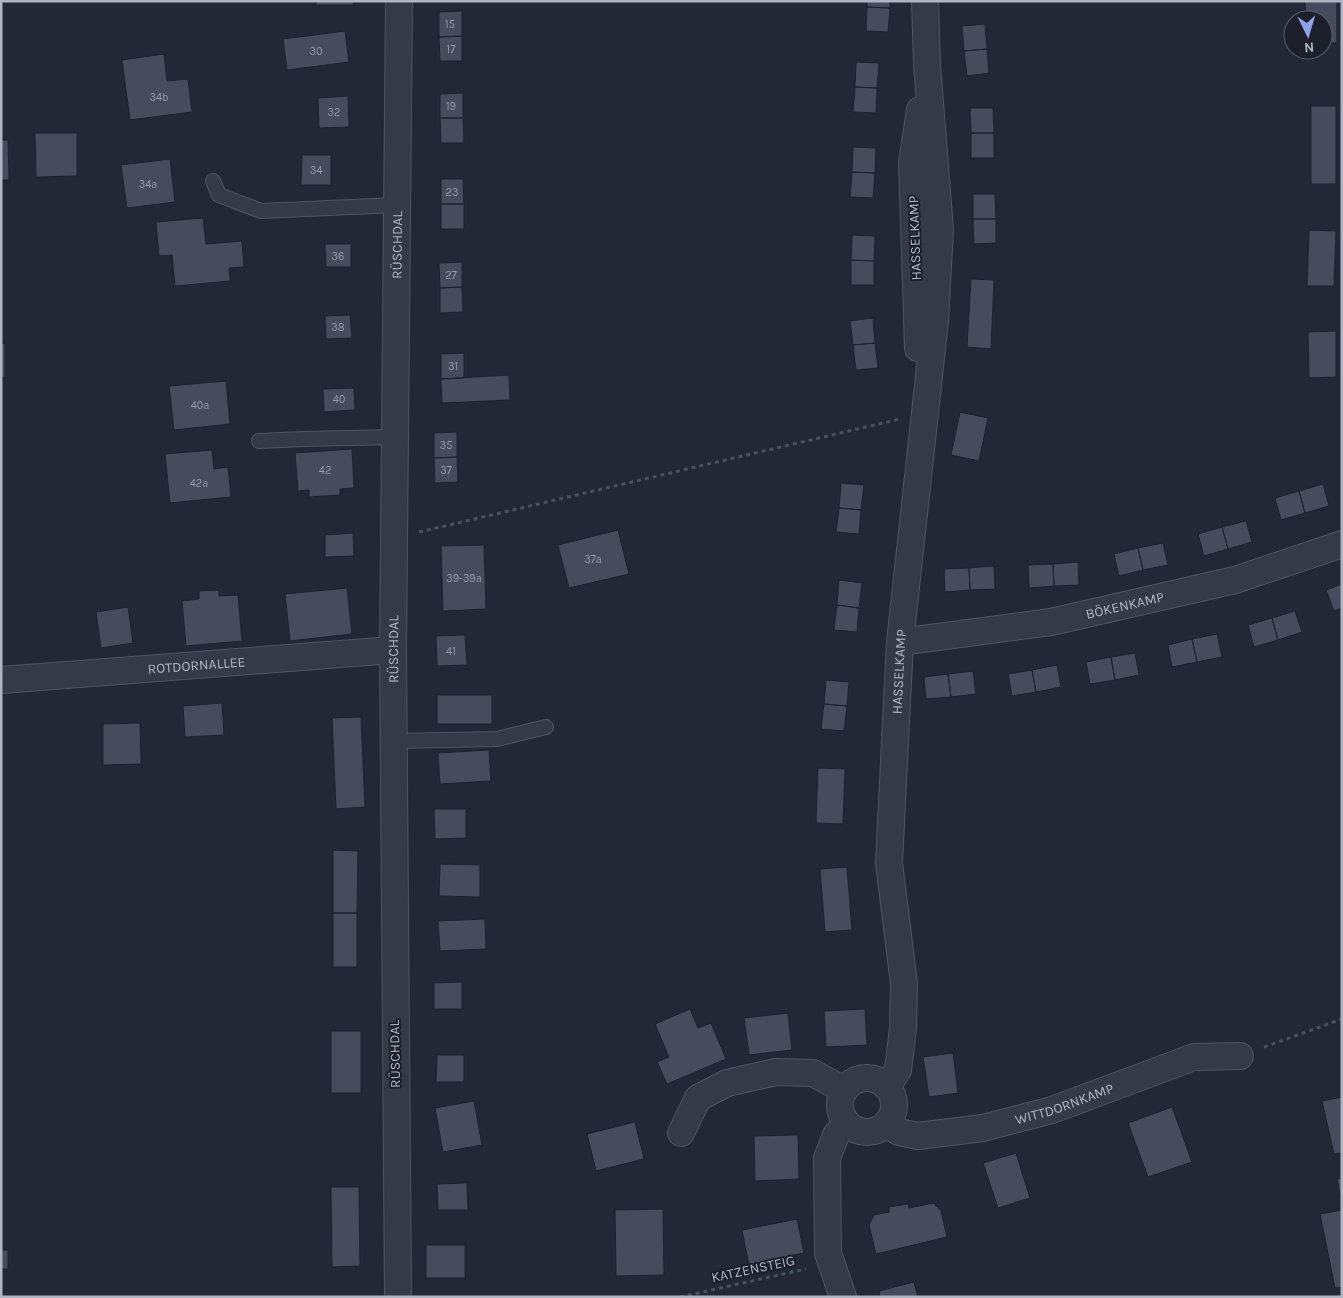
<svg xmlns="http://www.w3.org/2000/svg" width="1343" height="1298" font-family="Karla,sans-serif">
  <rect width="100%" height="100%" fill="#232836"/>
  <path fill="#474b5c" stroke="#1e212d" d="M 316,1 L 353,1 L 353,5 L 316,5 Z
    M 867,1 L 890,1 L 890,8 L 867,7 Z
    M 1305,1 L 1337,1 L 1337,43 L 1323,43 L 1323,20 L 1306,20 Z
    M 867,7 L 890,8 L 888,32 L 866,31 Z
    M 462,11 L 462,36 L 439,37 L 439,12 Z
    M 985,24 L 987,49 L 964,51 L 962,26 Z
    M 345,31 L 349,62 L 287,70 L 283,39 Z
    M 462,36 L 462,61 L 440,61 L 439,37 Z
    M 987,49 L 989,73 L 967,76 L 964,51 Z
    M 164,54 L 167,81 L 188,79 L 192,112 L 130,120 L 122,60 Z
    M 856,62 L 879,63 L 877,88 L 855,87 Z
    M 855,87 L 877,88 L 876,113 L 853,112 Z
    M 463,93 L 463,118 L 440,118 L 440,94 Z
    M 348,96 L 349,127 L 319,128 L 318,98 Z
    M 1311,106 L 1336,106 L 1336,184 L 1311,184 Z
    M 970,108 L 993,108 L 994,133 L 971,133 Z
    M 440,118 L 463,118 L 464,143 L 441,143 Z
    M 35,133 L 77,133 L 77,176 L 36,177 Z
    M 971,133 L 994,133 L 994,158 L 971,158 Z
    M 1,140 L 8,140 L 9,180 L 1,180 Z
    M 853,147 L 876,148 L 875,173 L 852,172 Z
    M 302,155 L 331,155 L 331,185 L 301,185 Z
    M 170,159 L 175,202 L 127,208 L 121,165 Z
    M 852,172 L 875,173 L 873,198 L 850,197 Z
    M 441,179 L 463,179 L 464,204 L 441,204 Z
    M 973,194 L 995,194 L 996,219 L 973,219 Z
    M 441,204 L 464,204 L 464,229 L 441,229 Z
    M 203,218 L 206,244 L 242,241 L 244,267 L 229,268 L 230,281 L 175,286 L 172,255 L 159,256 L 156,222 Z
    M 973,219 L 996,219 L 996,243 L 974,244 Z
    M 1309,230 L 1336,231 L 1334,286 L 1307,286 Z
    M 852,235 L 875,236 L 874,261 L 851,260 Z
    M 325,244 L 351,244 L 351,267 L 326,267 Z
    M 851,260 L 874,261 L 874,285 L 851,285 Z
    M 462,262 L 462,287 L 440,288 L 439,263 Z
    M 971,279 L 994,280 L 991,349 L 967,347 Z
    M 462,287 L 463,312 L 440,313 L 440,288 Z
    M 350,315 L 352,338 L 326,339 L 325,316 Z
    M 873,318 L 875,343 L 853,345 L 850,321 Z
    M 1336,331 L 1336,377 L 1309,378 L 1308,332 Z
    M 5,343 L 5,377 L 1,377 L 1,344 Z
    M 875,343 L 878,368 L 856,370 L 853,345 Z
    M 464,353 L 464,378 L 441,379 L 441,354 Z
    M 509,375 L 510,400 L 442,403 L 441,379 Z
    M 226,381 L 230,424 L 174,430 L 169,386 Z
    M 354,388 L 355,410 L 324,412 L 323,389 Z
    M 960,412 L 988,418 L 979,461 L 951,455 Z
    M 457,432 L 457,457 L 434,458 L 434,433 Z
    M 352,449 L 354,488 L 340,489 L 340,495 L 309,497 L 309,490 L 298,491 L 295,453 Z
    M 212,450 L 214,469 L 228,467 L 231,497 L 170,503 L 165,454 Z
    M 457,457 L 458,482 L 435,483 L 434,458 Z
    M 841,483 L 864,485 L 861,510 L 839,508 Z
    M 1323,484 L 1329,506 L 1305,513 L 1299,491 Z
    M 1299,491 L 1305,513 L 1281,520 L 1275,498 Z
    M 839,508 L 861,510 L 859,534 L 836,532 Z
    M 1246,521 L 1252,542 L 1228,549 L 1222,527 Z
    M 1222,527 L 1228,549 L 1204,556 L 1198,534 Z
    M 618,530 L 629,574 L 569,588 L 558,545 Z
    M 353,533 L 354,556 L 325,557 L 325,535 Z
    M 1163,543 L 1168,565 L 1143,570 L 1138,548 Z
    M 484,545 L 486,609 L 443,611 L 441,546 Z
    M 1138,548 L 1143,570 L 1119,576 L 1114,554 Z
    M 1078,562 L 1079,585 L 1054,586 L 1053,564 Z
    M 1053,564 L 1054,586 L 1029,588 L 1028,565 Z
    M 994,566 L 995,589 L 970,590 L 969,568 Z
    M 969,568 L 970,590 L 945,592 L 944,569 Z
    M 839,580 L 862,583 L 859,608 L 837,605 Z
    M 1342,584 L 1342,608 L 1334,611 L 1326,590 Z
    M 347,588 L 352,634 L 290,641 L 285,594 Z
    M 219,590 L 219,596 L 238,595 L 242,641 L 186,646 L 182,601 L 199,599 L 199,591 Z
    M 837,605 L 859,608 L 857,632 L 834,630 Z
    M 128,607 L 133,643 L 101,648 L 96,612 Z
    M 1295,611 L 1302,632 L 1278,640 L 1272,618 Z
    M 1272,618 L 1278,640 L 1254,647 L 1248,625 Z
    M 1217,634 L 1222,657 L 1197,662 L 1192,639 Z
    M 465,635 L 467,665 L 437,666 L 436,636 Z
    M 1192,639 L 1197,662 L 1172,667 L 1168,645 Z
    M 1135,653 L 1139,675 L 1115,680 L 1111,657 Z
    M 1111,657 L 1115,680 L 1090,684 L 1086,662 Z
    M 1057,665 L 1061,687 L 1036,692 L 1032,670 Z
    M 1032,670 L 1036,692 L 1012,696 L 1008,674 Z
    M 973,671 L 976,694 L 951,697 L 948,674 Z
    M 948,674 L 951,697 L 926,699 L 924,677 Z
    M 826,680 L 849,682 L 847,706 L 824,704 Z
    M 437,695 L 492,695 L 492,724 L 437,724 Z
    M 222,703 L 224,735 L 185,737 L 183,706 Z
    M 824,704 L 847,706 L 844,731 L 821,729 Z
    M 361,717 L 365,807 L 336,809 L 332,718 Z
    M 140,723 L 141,764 L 103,765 L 103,724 Z
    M 489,750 L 491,781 L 440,784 L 438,753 Z
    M 818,768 L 845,769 L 843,824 L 816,823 Z
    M 434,809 L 466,809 L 466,838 L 435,839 Z
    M 333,850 L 358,851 L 357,913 L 333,913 Z
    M 440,864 L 480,865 L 480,897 L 439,896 Z
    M 847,867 L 852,930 L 825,932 L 820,869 Z
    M 333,913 L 357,913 L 357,967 L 333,967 Z
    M 485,919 L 486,949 L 440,951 L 438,921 Z
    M 462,982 L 462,1009 L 434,1009 L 434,983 Z
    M 690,1009 L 698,1028 L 711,1023 L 726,1059 L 667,1084 L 657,1062 L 669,1057 L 655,1024 Z
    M 865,1009 L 867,1045 L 826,1047 L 824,1011 Z
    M 788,1013 L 792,1050 L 749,1055 L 744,1018 Z
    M 331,1031 L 361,1031 L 361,1093 L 331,1093 Z
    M 953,1053 L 958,1093 L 929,1097 L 923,1057 Z
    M 437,1055 L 464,1055 L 464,1082 L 436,1082 Z
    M 1342,1097 L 1342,1153 L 1334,1154 L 1322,1101 Z
    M 474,1101 L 482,1145 L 443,1152 L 435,1108 Z
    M 1172,1107 L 1192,1162 L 1148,1177 L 1128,1123 Z
    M 635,1122 L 644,1159 L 596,1171 L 587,1134 Z
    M 798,1135 L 799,1179 L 755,1181 L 754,1136 Z
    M 1016,1153 L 1030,1198 L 998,1208 L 983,1163 Z
    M 1342,1178 L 1342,1204 L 1337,1179 Z
    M 467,1183 L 468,1210 L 438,1210 L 437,1184 Z
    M 331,1187 L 359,1187 L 360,1266 L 332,1267 Z
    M 933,1203 L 941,1211 L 947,1237 L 876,1254 L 869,1225 L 874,1215 L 889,1212 L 889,1207 L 908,1204 L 909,1208 Z
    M 663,1209 L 664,1275 L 616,1276 L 615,1210 Z
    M 1342,1210 L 1342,1287 L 1335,1288 L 1320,1214 Z
    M 797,1219 L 804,1253 L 788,1256 L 789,1263 L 770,1266 L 769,1261 L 749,1265 L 742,1230 Z
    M 426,1245 L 465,1245 L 465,1278 L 426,1278 Z
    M 1,1250 L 8,1250 L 8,1269 L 1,1269 Z
    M 914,1282 L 918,1297 L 880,1297 L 879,1291 Z"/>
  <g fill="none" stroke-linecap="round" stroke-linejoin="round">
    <g stroke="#515561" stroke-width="16">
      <path id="lane" d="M 213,181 L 219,195 L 261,211 L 397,205
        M 259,441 L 304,439 L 395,437
        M 393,741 L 497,739 L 546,727"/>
    </g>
    <g stroke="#515561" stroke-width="28">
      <g id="street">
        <path d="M 918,348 L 912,162 L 920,110"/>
        <path id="s1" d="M 900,642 L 1051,622 L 1235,580 L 1342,544"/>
        <path id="s2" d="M 1,680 L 393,650"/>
        <circle cx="867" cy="1105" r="27"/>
        <path id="s3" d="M 887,1087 L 898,1070 L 903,1028 L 904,984 L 889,863 L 900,642 L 935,321 L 940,229 L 927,65 L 925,1"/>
        <path id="s4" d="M 886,1124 L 899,1132 L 918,1136 L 983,1128 L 1052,1110 L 1194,1057 L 1240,1056"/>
        <path d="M 681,1133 L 698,1098 L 727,1083 L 776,1072 L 813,1073 L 844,1090"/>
        <path id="s5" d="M 398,1297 L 393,650 L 399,1"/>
        <path d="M 843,1297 L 828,1253 L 827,1158 L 836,1135 L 847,1123"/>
      </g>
    </g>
    <path stroke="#465358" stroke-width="3" stroke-dasharray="4 4" stroke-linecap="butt" d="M 419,532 L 900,419
      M 1264,1047 L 1342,1019
      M 680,1297 L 806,1269"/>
    <use href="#lane" stroke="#363a46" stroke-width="14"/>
    <use href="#street" stroke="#363a46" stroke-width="26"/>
  </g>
  <g text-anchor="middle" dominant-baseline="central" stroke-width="4" stroke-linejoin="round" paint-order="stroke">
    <g font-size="11" fill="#969aa9">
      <text x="450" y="24">15</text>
      <text x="451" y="49">17</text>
      <text x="316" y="51">30</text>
      <text x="159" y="97">34b</text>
      <text x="451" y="106">19</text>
      <text x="334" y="112">32</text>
      <text x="316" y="170">34</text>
      <text x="148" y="184">34a</text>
      <text x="452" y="192">23</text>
      <text x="338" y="256">36</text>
      <text x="451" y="275">27</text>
      <text x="338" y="327">38</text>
      <text x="453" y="366">31</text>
      <text x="339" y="399">40</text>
      <text x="200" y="405">40a</text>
      <text x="446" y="445">35</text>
      <text x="325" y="470">42</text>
      <text x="446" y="470">37</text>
      <text x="199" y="483">42a</text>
      <text x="593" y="559">37a</text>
      <text x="464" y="578">39-39a</text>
      <text x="451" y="651">41</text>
    </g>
    <g font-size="14" fill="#b1b5c3" stroke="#1c202b">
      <text transform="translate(915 238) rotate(-92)">HASSELKAMP</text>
      <text stroke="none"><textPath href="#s5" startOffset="1052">RÜSCHDAL</textPath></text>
      <text stroke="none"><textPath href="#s1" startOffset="228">BÖKENKAMP</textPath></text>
      <text stroke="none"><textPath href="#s5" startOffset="648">RÜSCHDAL</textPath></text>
      <text stroke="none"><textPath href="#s2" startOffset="196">ROTDORNALLEE</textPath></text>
      <text stroke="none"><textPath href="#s3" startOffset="420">HASSELKAMP</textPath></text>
      <text transform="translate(395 1054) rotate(-91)">RÜSCHDAL</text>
      <text stroke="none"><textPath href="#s4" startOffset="185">WITTDORNKAMP</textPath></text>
      <text transform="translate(753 1269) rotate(-12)">KATZENSTEIG</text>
    </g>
  </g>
  <rect width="1343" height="1298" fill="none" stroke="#b1b5c3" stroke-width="5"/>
  <g transform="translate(1308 35) rotate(175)"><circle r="24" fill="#1c202b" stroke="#585c68"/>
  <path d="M0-4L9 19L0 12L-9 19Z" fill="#8ea2eb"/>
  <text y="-8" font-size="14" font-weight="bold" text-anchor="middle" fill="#b1b5c3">N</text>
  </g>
</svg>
